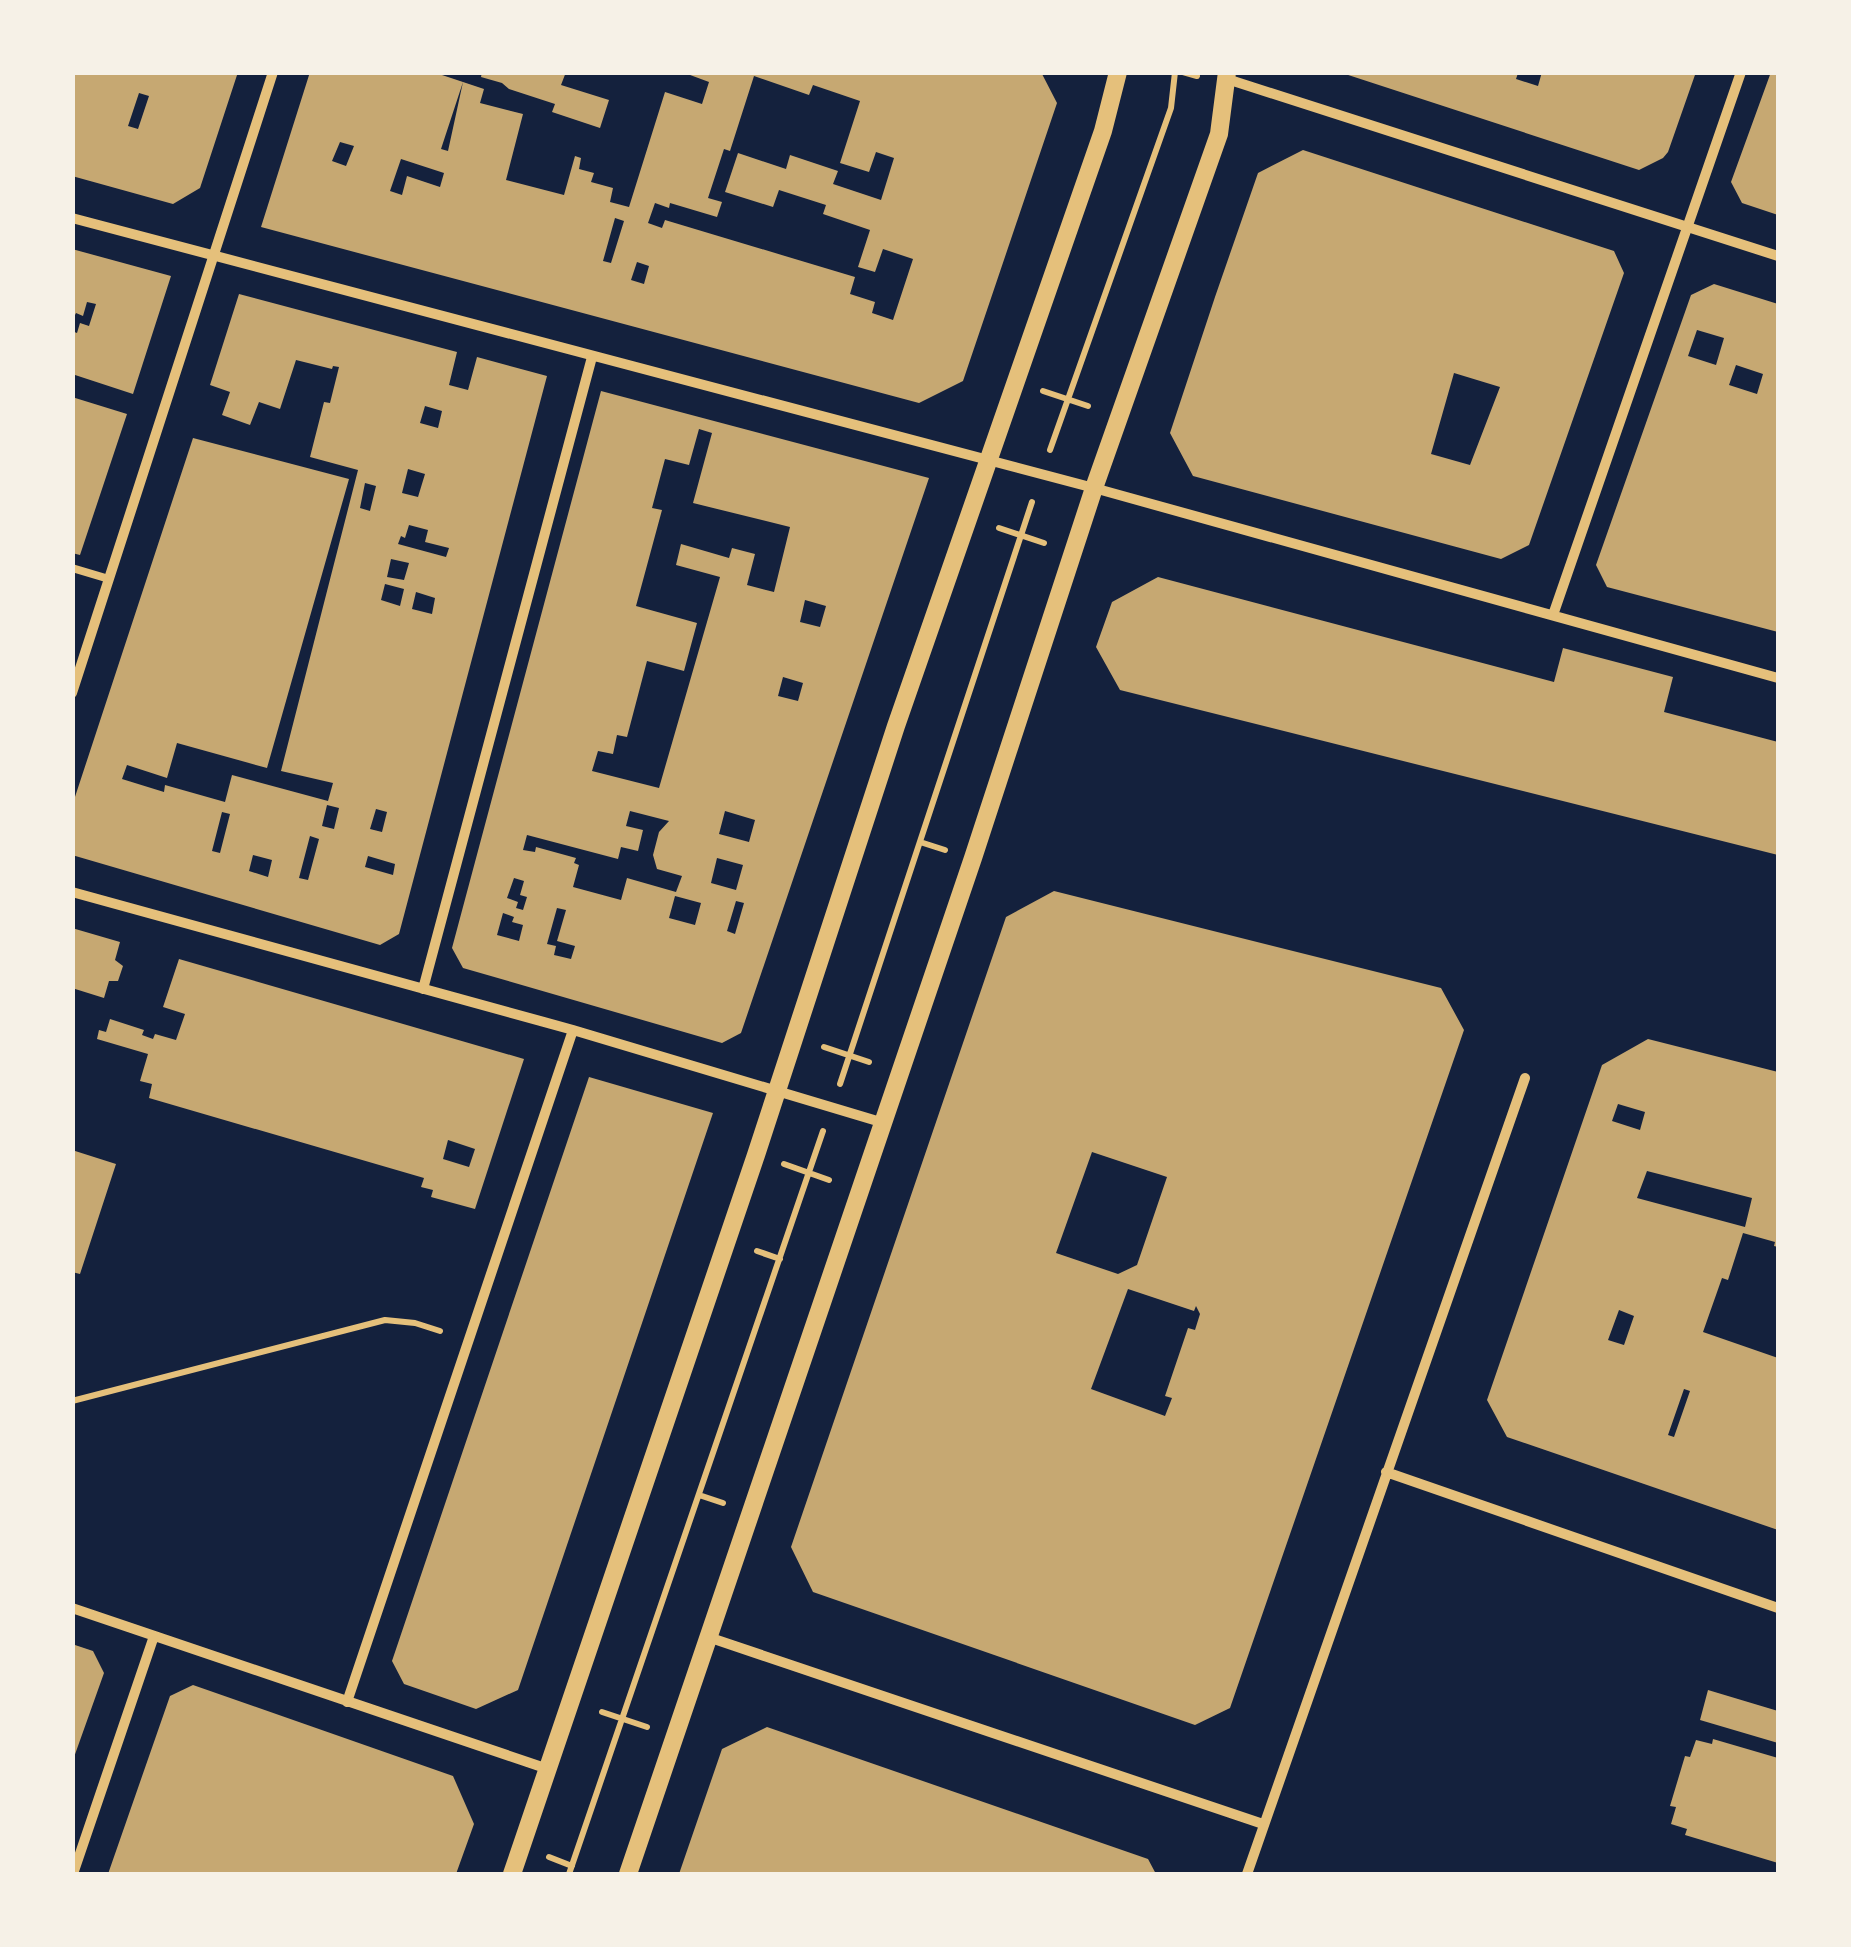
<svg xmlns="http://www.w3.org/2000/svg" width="1851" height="1947" font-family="Raleway,sans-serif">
  <rect width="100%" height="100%" fill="#14213d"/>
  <path fill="#c6a872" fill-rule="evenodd" d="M 72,72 L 238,72 L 200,188 L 173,204 L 72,176 ZM 139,93 L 149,96 L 138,129 L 128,126 Z
    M 310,72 L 433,72 L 463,82 L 441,149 L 448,151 L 463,82 L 484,89 L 480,103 L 523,114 L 506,180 L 564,195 L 575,156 L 581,158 L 579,169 L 594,173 L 591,182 L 613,188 L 610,202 L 629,207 L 665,92 L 702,104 L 709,82 L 682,72 L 1041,72 L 1057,103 L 963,381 L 919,403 L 261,227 ZM 754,76 L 809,95 L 813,85 L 860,101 L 840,163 L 869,172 L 876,152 L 894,158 L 881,200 L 833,184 L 838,171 L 790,155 L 786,169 L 738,153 L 725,192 L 773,207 L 779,190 L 826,205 L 823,214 L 870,230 L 858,267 L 875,272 L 883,249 L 913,259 L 893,320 L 872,313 L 875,302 L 850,294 L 855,277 L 665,220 L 662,228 L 648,223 L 655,203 L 669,208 L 670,203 L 717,217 L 722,202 L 708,198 L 724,149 L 730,151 ZM 340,142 L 354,146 L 346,166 L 332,161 ZM 401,159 L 444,173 L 440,187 L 407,176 L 402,195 L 390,191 ZM 615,218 L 624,221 L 611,263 L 603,261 ZM 637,262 L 649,266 L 644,284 L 631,280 Z
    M 482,72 L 566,72 L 561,85 L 609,100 L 600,128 L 552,112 L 555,104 L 509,89 L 502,83 L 481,77 Z
    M 1339,72 L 1515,72 L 1518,73 L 1516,79 L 1538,86 L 1542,72 L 1696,72 L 1668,152 L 1663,158 L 1639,170 Z
    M 1771,72 L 1778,72 L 1778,215 L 1742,203 L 1731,182 Z
    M 1303,150 L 1614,251 L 1624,273 L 1529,545 L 1501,559 L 1193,476 L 1170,433 L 1215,297 L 1258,173 ZM 1454,373 L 1500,387 L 1470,465 L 1431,454 Z
    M 72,249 L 171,276 L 133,394 L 72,374 L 72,331 L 77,333 L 80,323 L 89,326 L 96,304 L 87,302 L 83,316 L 76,313 L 72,321 Z
    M 1714,284 L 1778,304 L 1778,632 L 1607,587 L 1596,565 L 1691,295 ZM 1697,330 L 1724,338 L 1716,365 L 1688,356 ZM 1736,365 L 1763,374 L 1757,394 L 1729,385 Z
    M 239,294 L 457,352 L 449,385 L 468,390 L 477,357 L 547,376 L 399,934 L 380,945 L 72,855 L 72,806 L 193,438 L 349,479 L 267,768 L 177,743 L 167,778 L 127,765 L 122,779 L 164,792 L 165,785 L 225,802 L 232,775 L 328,801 L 333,783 L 281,771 L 358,470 L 310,457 L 324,402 L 330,403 L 339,367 L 333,366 L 332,369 L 296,360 L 280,409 L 259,402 L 250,425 L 222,415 L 230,392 L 210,385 ZM 425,406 L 442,411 L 438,428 L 420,423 ZM 408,469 L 425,474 L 418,497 L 402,493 ZM 365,483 L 376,486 L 370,511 L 360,508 ZM 409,525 L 428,530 L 425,542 L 449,548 L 446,557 L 398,544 L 401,536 L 405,538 ZM 391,559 L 409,563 L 404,580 L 387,577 ZM 385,584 L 404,589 L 400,606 L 381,600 ZM 416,592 L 435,598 L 432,614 L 412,609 ZM 327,805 L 339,808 L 334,829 L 322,826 ZM 376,809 L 387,812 L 382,832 L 370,829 ZM 222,812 L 230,814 L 220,853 L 212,851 ZM 310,836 L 319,839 L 308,880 L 299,878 ZM 253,855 L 272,860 L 268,877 L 249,871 ZM 368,856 L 395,864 L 393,875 L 365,867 Z
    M 601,391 L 929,478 L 741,1033 L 722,1043 L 463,968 L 452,948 ZM 699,429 L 712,433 L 693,503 L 790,527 L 774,592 L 747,585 L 755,554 L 732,548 L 729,558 L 681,544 L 676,565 L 720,577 L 659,788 L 592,771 L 598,751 L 613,754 L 617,735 L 627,737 L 647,661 L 684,671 L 697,623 L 636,606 L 662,510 L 652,508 L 665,459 L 689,465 ZM 805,600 L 826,606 L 820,627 L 800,622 ZM 783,677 L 803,683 L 798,701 L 778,696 ZM 630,811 L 669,821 L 659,832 L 653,855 L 657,869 L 682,876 L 676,892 L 627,878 L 621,900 L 573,887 L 579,865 L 574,863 L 576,858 L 536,847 L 535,852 L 523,850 L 527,835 L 618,859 L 621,847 L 638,851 L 643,830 L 626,826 ZM 725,811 L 755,820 L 749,842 L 719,834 ZM 717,858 L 743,865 L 736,890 L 711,883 ZM 514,878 L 524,881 L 520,895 L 527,897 L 523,910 L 516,908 L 518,902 L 507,898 ZM 675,896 L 701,903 L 695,925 L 669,918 ZM 736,901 L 744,903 L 735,934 L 727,931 ZM 557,908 L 566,910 L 557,941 L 575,946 L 571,959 L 554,955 L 556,946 L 547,944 ZM 503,913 L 514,917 L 512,922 L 523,925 L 519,941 L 497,935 Z
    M 72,397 L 127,414 L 80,555 L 72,553 Z
    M 1158,577 L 1554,682 L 1563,648 L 1673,677 L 1664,712 L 1778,742 L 1778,855 L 1120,690 L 1096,647 L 1112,602 Z
    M 1054,891 L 1441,988 L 1464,1030 L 1230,1708 L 1195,1725 L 813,1592 L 791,1547 L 1006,917 ZM 1092,1152 L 1167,1177 L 1137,1265 L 1118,1274 L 1056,1253 ZM 1128,1289 L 1194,1311 L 1196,1306 L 1200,1314 L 1195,1330 L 1188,1328 L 1165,1396 L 1172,1398 L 1165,1416 L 1091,1389 Z
    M 72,928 L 120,942 L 115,960 L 123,966 L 118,981 L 109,981 L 104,998 L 72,988 Z
    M 179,959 L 524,1059 L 475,1209 L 431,1197 L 433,1190 L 421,1187 L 424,1178 L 149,1098 L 152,1084 L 140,1081 L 148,1054 L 97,1039 L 99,1030 L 106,1032 L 110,1019 L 144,1030 L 142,1035 L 153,1039 L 155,1034 L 176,1040 L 185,1014 L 163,1007 ZM 448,1140 L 475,1149 L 469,1167 L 443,1159 Z
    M 1648,1039 L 1778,1072 L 1778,1247 L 1774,1246 L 1775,1242 L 1743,1233 L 1728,1280 L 1722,1278 L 1703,1332 L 1778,1358 L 1778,1530 L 1507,1437 L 1487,1400 L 1602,1065 ZM 1618,1104 L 1645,1112 L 1640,1130 L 1612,1121 ZM 1647,1171 L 1752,1198 L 1745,1227 L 1637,1198 ZM 1619,1310 L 1634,1316 L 1624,1345 L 1608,1340 ZM 1684,1389 L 1690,1391 L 1674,1437 L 1668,1435 Z
    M 589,1077 L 713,1113 L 518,1690 L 476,1709 L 404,1684 L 392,1661 Z
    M 72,1150 L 116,1164 L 80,1274 L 72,1272 Z
    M 72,1644 L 93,1651 L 104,1673 L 73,1760 Z
    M 193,1685 L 453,1776 L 474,1824 L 456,1874 L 108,1874 L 170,1696 Z
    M 1708,1690 L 1778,1711 L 1778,1743 L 1700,1720 Z
    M 767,1727 L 1148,1859 L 1156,1874 L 679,1874 L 722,1749 Z
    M 1713,1739 L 1778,1758 L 1778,1863 L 1685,1835 L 1687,1829 L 1671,1824 L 1676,1807 L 1670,1806 L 1685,1756 L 1690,1757 L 1696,1740 L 1712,1744 Z"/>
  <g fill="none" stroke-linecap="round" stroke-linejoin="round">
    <path stroke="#e5c07b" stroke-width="6" d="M 1183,72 L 1197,76
      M 1043,391 L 1088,406
      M 1050,450 L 1171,108 L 1175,72
      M 999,528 L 1044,543
      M 920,842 L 945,850
      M 824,1047 L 869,1062
      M 840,1084 L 1032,502
      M 784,1164 L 829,1180
      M 757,1251 L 780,1259
      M 72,1401 L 385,1320 L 415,1323 L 440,1331
      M 699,1495 L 723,1503
      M 602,1712 L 647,1727
      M 549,1857 L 572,1866
      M 569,1874 L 823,1131"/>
    <path stroke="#e5c07b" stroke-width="8" d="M 72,568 L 109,579"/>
    <path stroke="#e5c07b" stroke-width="10" d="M 1227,79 L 1778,256
      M 72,218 L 1094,488 L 1778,678
      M 1553,615 L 1741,72
      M 72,693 L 273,72
      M 72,892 L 573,1030 L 884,1123
      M 423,989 L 592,357
      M 1386,1472 L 1778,1608
      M 72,1608 L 548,1769
      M 708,1637 L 1263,1824
      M 347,1702 L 573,1030
      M 73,1874 L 154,1636
      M 1247,1874 L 1525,1078"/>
    <path stroke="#e5c07b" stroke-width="18" d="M 512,1874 L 756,1155 L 896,726 L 1103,131 L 1118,72
      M 628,1874 L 973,858 L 1094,488 L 1219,134 L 1227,72"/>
  </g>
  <rect width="1851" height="1947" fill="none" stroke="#f6f1e7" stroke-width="150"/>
</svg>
